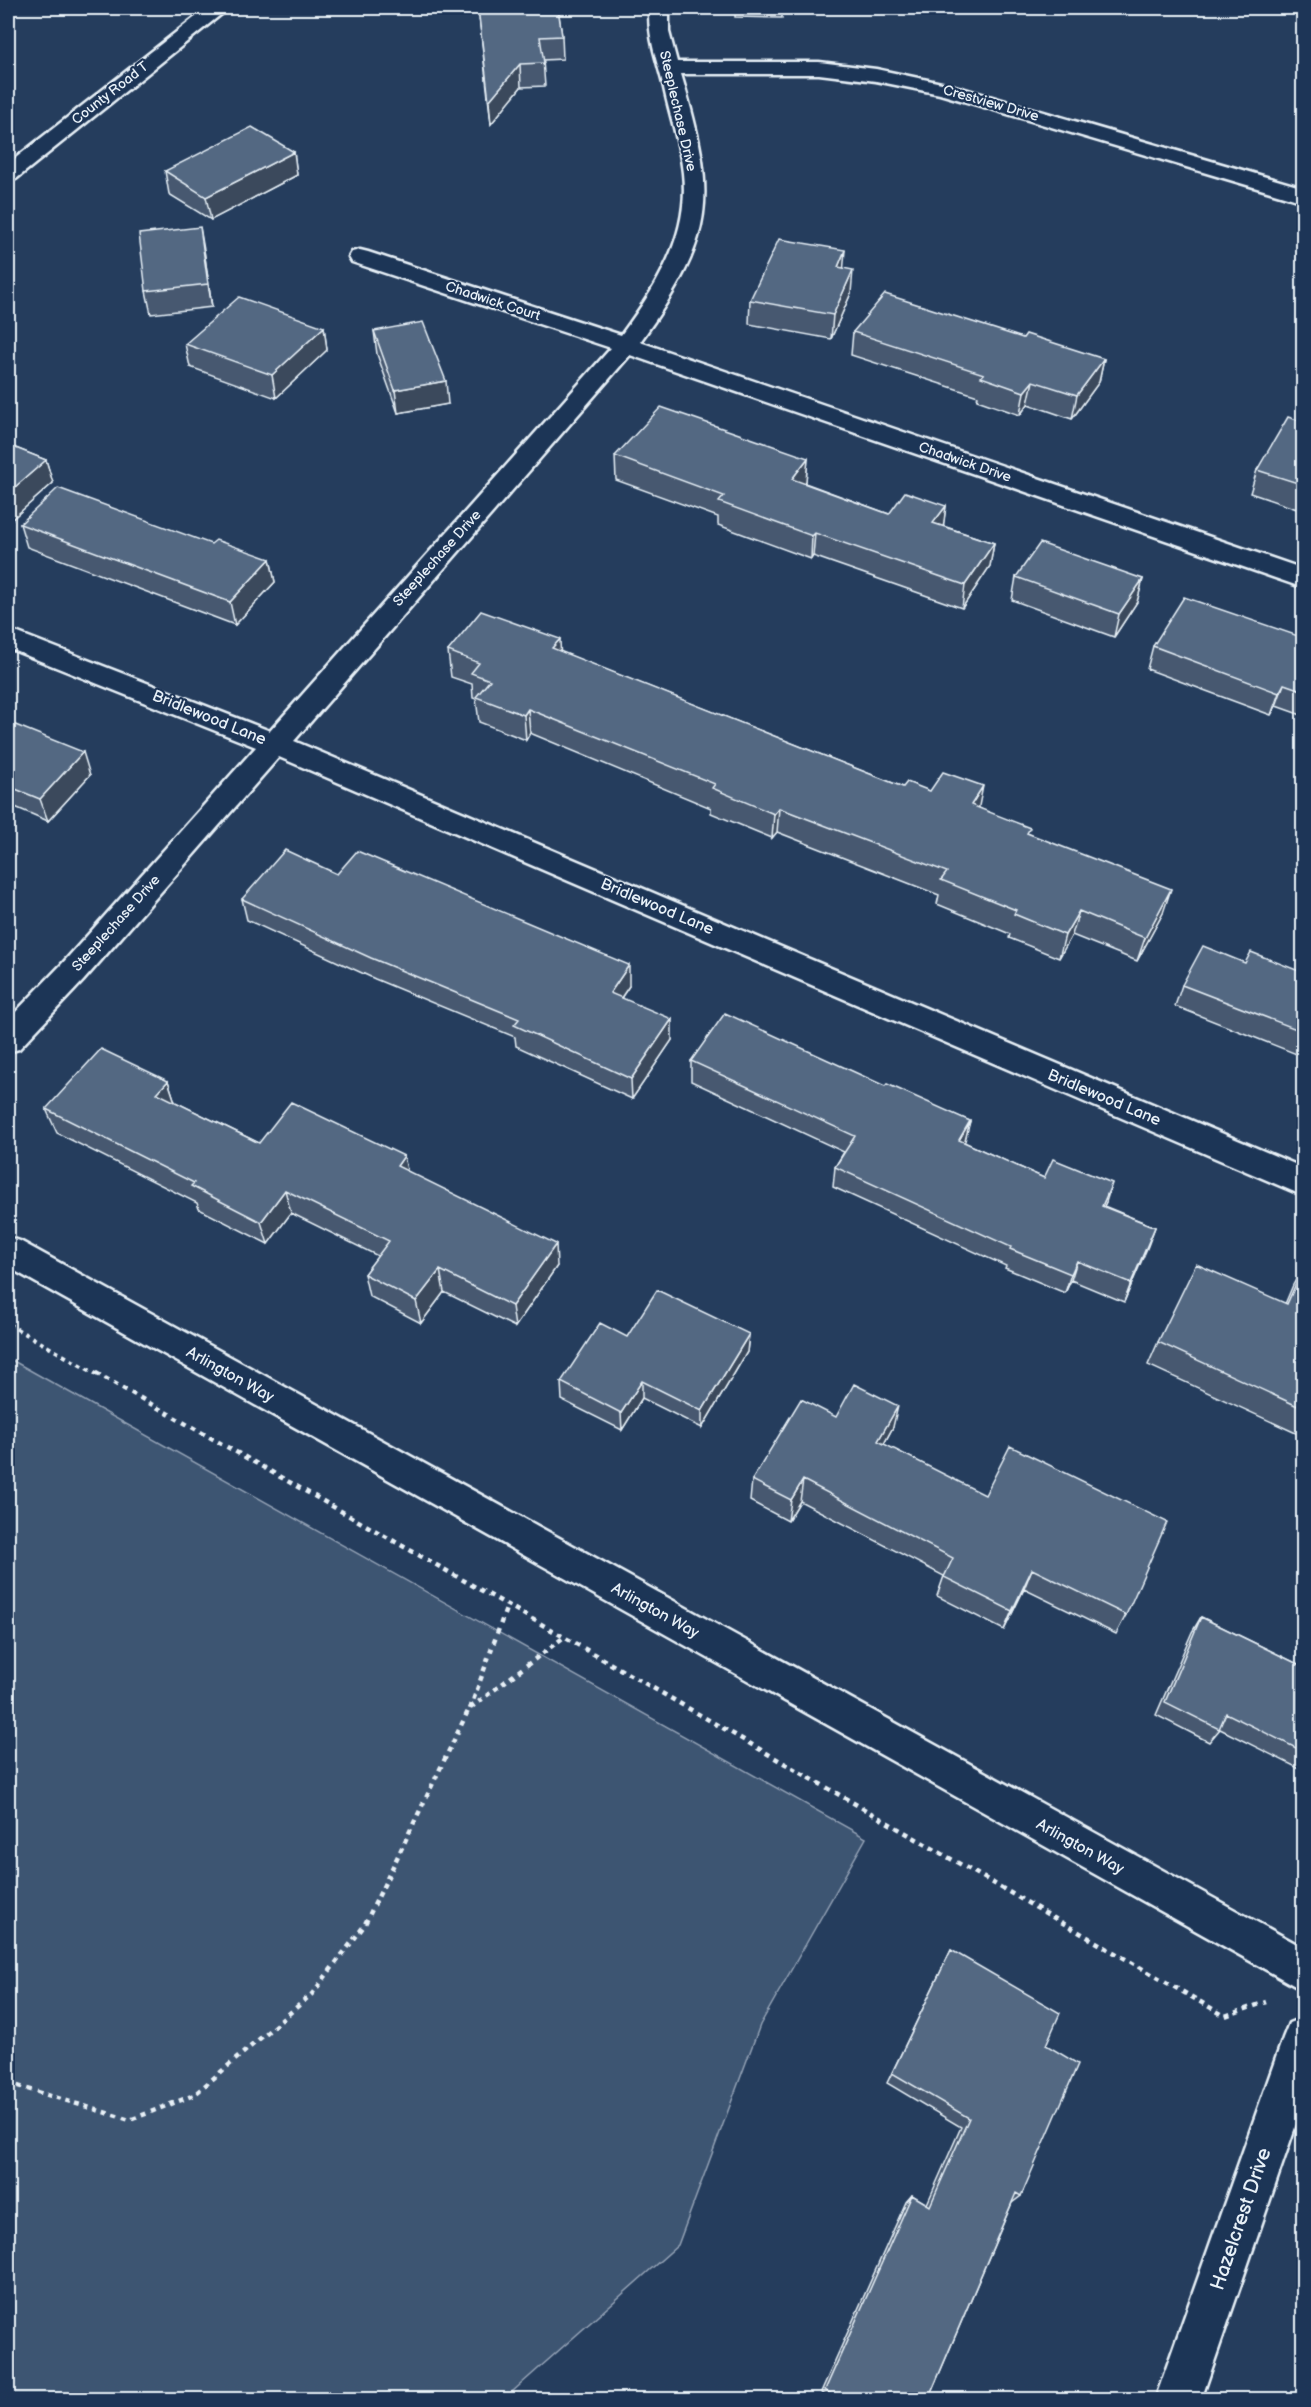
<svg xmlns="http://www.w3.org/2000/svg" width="1311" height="2407" font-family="'Balsamiq Sans',sans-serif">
  <rect width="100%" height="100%" fill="#253d5d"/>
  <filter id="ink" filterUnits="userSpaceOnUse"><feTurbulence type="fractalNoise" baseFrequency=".0167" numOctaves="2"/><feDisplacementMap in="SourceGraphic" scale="12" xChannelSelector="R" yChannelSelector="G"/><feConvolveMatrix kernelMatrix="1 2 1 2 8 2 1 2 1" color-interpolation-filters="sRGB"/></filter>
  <g filter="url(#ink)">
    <path fill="#3e5472" stroke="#93a2b5" stroke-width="1.5" d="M 8,1358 L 866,1838 L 760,2025 L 678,2245 L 504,2399 L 8,2399 Z"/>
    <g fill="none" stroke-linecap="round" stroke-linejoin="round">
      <g stroke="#e8f1f8" stroke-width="5">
        <path id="minor" d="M 207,8 L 229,8 L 16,179 L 8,180 L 8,164 Z
          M 649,8 L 669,8 L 669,32 L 677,62 L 819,62 L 876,69 L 951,85 L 1304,188 L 1304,202 L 940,94 L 876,81 L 819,74 L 681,74 C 718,198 716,236 640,342 L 1304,569 L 1304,588 L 630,355 L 294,741 L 1304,1168 L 1304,1196 L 279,757 L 83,981 L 19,1049 L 8,1052 L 8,1020 L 61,965 L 256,747 L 8,648 L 8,629 L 270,731 L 611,348 L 352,262 L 349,257 L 352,252 L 360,250 L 368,252 L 621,335 C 656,288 690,235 683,173 C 680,144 670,116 664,88 C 657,59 648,39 649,8 Z
          M 8,1237 L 20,1241 L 1304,1948 L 1304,1991 L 8,1267 Z
          M 1304,2017 L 1304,2101 L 1201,2400 L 1155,2400 L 1283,2038 L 1289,2023 Z"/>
      </g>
      <path stroke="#e8f1f8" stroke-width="4" stroke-dasharray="4.5 4.5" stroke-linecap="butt" d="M 8,1324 L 98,1375"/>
      <path stroke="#e8f1f8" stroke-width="4.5" stroke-dasharray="5 5" stroke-linecap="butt" d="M 96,1373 L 564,1637 L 1225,2016 L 1266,2002
        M 470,1709 L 507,1606
        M 8,2083 L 130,2120 L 194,2095 L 312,1994 L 364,1926 L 469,1709 L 564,1637"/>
      <use href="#minor" fill="#1d3557" fill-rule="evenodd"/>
    </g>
    <path fill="#475970" stroke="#e8f1f8" stroke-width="1.5" d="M 478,8 L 558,8 L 562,36 L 563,59 L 543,60 L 545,86 L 521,87 L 491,124 Z
      M 735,8 L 782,8 L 782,18 L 735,17 Z
      M 294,152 L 297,175 L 211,220 L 169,194 L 165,171 Z
      M 204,250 L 212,307 L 151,314 L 146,291 Z
      M 851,293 L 831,339 L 749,324 L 750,300 Z
      M 324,327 L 327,350 L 276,398 L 190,367 L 185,344 Z
      M 374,331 L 448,404 L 398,413 L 377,354 Z
      M 853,332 L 1023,338 L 1104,359 L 1099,382 L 1072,419 L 1028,404 L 1020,415 L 977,400 L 978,396 L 851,355 Z
      M 1304,422 L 1304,497 L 1297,509 L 1250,493 L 1257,470 Z
      M 8,445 L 46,460 L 53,483 L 11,520 L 8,518 Z
      M 615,456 L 808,458 L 806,481 L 805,483 L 889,514 L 946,506 L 943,526 L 994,543 L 990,566 L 962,608 L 813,556 L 811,559 L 718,525 L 718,517 L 616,480 Z
      M 20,524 L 270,559 L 275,582 L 235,625 L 27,547 Z
      M 1016,577 L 1143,579 L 1137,602 L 1114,637 L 1012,600 Z
      M 1304,638 L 1304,716 L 1276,706 L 1271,715 L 1147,669 L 1153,646 Z
      M 448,651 L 561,652 L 903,787 L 930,791 L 979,808 L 1029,834 L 1163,913 L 1137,961 L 1072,935 L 1059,958 L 1009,938 L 1010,934 L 937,904 L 939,895 L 777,832 L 772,838 L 711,813 L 711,808 L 530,733 L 526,740 L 479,722 L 476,699 L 473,698 L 472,684 L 451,677 Z
      M 8,722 L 90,775 L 48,821 L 8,804 Z
      M 337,874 L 629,986 L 621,998 L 672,1040 L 632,1099 L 516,1046 L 515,1037 L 375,979 L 247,920 L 242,899 Z
      M 1245,963 L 1304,973 L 1304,1057 L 1175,1006 L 1182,985 Z
      M 691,1061 L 885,1086 L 970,1121 L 964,1142 L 1044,1178 L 1106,1202 L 1104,1206 L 1155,1227 L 1124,1302 L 1071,1280 L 1065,1293 L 1005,1268 L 1006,1266 L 833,1187 L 835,1167 L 844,1152 L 691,1081 Z
      M 168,1081 L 175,1102 L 259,1143 L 407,1171 L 557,1266 L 515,1327 L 444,1292 L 421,1323 L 369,1296 L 364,1274 L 378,1256 L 291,1213 L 268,1244 L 199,1209 L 197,1203 L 57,1133 L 46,1109 Z
      M 1304,1265 L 1304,1425 L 1298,1434 L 1148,1365 L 1158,1342 L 1285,1304 L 1293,1285 Z
      M 749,1334 L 747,1352 L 702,1428 L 642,1398 L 622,1430 L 562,1400 L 561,1382 L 627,1337 Z
      M 836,1417 L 893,1427 L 884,1444 L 1126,1615 L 1116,1634 L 1024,1589 L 1004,1630 L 937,1596 L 944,1576 L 800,1501 L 788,1521 L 750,1501 L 752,1480 Z
      M 1201,1617 L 1304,1667 L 1304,1771 L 1220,1729 L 1209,1742 L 1156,1715 L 1192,1632 Z
      M 951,1950 L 1046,2045 L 1021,2196 L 1012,2203 L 928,2400 L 832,2400 L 821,2392 L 906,2202 L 912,2195 L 927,2204 L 961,2127 L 887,2083 Z"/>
    <path fill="#3a485b" stroke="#e8f1f8" stroke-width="1.5" d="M 520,64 L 521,87 L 491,124 L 489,101 Z
      M 294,152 L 297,175 L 211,220 L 206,197 Z
      M 200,227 L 204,250 L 212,307 L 208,284 Z
      M 845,250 L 843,274 L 838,267 Z
      M 853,270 L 851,293 L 831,339 L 833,315 Z
      M 324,327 L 327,350 L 276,398 L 272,375 Z
      M 1104,359 L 1099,382 L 1072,419 L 1077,395 Z
      M 446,381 L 448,404 L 398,413 L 395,390 Z
      M 1033,381 L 1028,404 L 1020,415 L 1024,392 Z
      M 808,458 L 806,481 L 790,502 L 792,479 Z
      M 46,460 L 53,483 L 11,520 L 8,510 L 8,493 Z
      M 1304,489 L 1304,497 L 1297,509 Z
      M 946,506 L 943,529 L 933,523 Z
      M 815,533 L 813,556 L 811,559 L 812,536 Z
      M 994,543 L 990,566 L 962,608 L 965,585 Z
      M 270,559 L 275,582 L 235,625 L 230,602 Z
      M 1143,579 L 1137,602 L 1114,637 L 1119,614 Z
      M 560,639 L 561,664 L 552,648 Z
      M 1284,684 L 1276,706 L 1271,715 L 1279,693 Z
      M 528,709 L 530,733 L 526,740 L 524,715 Z
      M 83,752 L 90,775 L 48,821 L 40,799 Z
      M 983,786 L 978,811 L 971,805 Z
      M 779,808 L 777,832 L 772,838 L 774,814 Z
      M 1171,889 L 1163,913 L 1137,961 L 1145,938 Z
      M 1079,911 L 1072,935 L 1059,958 L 1065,935 Z
      M 629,965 L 629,986 L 610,1014 L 610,993 Z
      M 672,1019 L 672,1040 L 632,1099 L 631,1079 Z
      M 168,1081 L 176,1105 L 157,1093 Z
      M 970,1121 L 965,1141 L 955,1160 L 959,1140 Z
      M 404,1156 L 409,1179 L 397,1166 Z
      M 1112,1183 L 1106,1202 L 1095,1225 L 1102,1206 Z
      M 285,1190 L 291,1213 L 268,1244 L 261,1222 Z
      M 1155,1227 L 1148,1246 L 1124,1302 L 1131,1283 Z
      M 556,1244 L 557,1266 L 515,1327 L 512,1306 Z
      M 1077,1261 L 1071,1280 L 1065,1293 L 1071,1274 Z
      M 440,1270 L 444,1292 L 421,1323 L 416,1301 Z
      M 749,1334 L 747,1352 L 702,1428 L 702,1411 Z
      M 642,1381 L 642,1398 L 622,1430 L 621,1413 Z
      M 898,1406 L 893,1427 L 874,1462 L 878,1441 Z
      M 803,1480 L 800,1501 L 788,1521 L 791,1500 Z
      M 1032,1569 L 1024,1589 L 1004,1630 L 1012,1611 Z"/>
    <path fill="#536782" stroke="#e8f1f8" stroke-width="1.5" d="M 478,8 L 558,8 L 562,36 L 540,37 L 544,63 L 520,64 L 489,101 Z
      M 252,127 L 294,152 L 206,197 L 165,171 Z
      M 200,227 L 208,284 L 146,291 L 139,234 Z
      M 779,239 L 845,250 L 838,267 L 853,270 L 833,315 L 750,300 Z
      M 885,294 L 1023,338 L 1026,334 L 1104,359 L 1077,395 L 1033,381 L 1024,392 L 981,377 L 984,374 L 853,332 Z
      M 239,297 L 324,327 L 272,375 L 185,344 Z
      M 423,322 L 446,381 L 395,390 L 374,331 Z
      M 661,407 L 808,458 L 792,479 L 889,514 L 905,492 L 946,506 L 933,523 L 994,543 L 965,585 L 815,533 L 812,536 L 719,502 L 724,496 L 615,456 Z
      M 1288,417 L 1304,422 L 1304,485 L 1257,470 Z
      M 8,445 L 46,460 L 8,493 Z
      M 58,488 L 211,544 L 216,540 L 270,559 L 230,602 L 20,524 Z
      M 1040,543 L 1143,579 L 1119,614 L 1016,577 Z
      M 1184,597 L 1304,638 L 1304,691 L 1284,684 L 1279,693 L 1153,646 Z
      M 481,611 L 560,639 L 552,648 L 903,787 L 907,782 L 930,791 L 943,772 L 983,786 L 971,805 L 1030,828 L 1027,833 L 1171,889 L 1145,938 L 1079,911 L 1065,935 L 1014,914 L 1016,910 L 941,880 L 947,872 L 779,808 L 774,814 L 712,788 L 715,784 L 528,709 L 524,715 L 476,697 L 490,680 L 471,673 L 479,663 L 448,651 Z
      M 8,722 L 83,752 L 40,799 L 8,786 Z
      M 285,850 L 337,874 L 357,851 L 629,965 L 610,993 L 672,1019 L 631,1079 L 514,1025 L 519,1019 L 371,958 L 242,899 Z
      M 1203,946 L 1245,963 L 1251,952 L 1304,973 L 1304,1032 L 1182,985 Z
      M 725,1013 L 885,1086 L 887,1084 L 970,1121 L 959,1140 L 1044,1178 L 1053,1159 L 1112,1183 L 1102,1206 L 1155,1227 L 1131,1283 L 1077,1261 L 1071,1274 L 1010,1249 L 1011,1247 L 835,1167 L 855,1136 L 691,1061 Z
      M 101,1049 L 168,1081 L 157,1093 L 259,1143 L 291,1102 L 404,1156 L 397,1166 L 556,1244 L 512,1306 L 440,1270 L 416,1301 L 364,1274 L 389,1241 L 285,1190 L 261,1222 L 191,1186 L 194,1183 L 46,1109 Z
      M 1196,1264 L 1287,1304 L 1304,1266 L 1304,1409 L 1158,1342 Z
      M 657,1290 L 749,1334 L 702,1411 L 642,1381 L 621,1413 L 561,1382 L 600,1323 L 627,1337 Z
      M 854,1384 L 898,1406 L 878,1441 L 985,1495 L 1010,1446 L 1167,1522 L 1126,1615 L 1032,1569 L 1012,1611 L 944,1577 L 953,1558 L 803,1480 L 791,1500 L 752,1480 L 801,1399 L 836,1417 Z
      M 1201,1617 L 1304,1667 L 1304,1752 L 1226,1713 L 1219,1729 L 1165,1702 Z
      M 951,1950 L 1060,2013 L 1046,2045 L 1078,2064 L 1021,2196 L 1016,2193 L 928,2400 L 840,2400 L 825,2390 L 912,2195 L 930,2206 L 969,2118 L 892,2073 Z"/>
  </g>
  <g text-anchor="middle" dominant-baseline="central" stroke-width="4.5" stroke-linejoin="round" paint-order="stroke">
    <g font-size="14" fill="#e8f1f8" stroke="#1d3557">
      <text transform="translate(110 93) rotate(-38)">County Road T</text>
      <text transform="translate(991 103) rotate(16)">Crestview Drive</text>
      <text transform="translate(678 111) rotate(77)">Steeplechase Drive</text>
      <text transform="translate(493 301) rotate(18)">Chadwick Court</text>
      <text transform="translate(965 462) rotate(19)">Chadwick Drive</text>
      <text transform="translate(437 558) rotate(-48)">Steeplechase Drive</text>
      <text transform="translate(116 923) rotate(-48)">Steeplechase Drive</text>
    </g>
    <g font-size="16" fill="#e8f1f8" stroke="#1d3557">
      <text transform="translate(209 718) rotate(22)">Bridlewood Lane</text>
      <text transform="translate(657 907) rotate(23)">Bridlewood Lane</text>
      <text transform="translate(1104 1098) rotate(23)">Bridlewood Lane</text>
      <text transform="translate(230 1375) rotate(29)">Arlington Way</text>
      <text transform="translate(655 1611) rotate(29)">Arlington Way</text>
      <text transform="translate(1080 1847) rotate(29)">Arlington Way</text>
    </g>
    <g font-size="20" fill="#e8f1f8" stroke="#1d3557">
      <text transform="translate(1241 2219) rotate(-71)">Hazelcrest Drive</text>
    </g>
  </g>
  <rect width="1311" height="2407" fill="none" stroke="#1d3557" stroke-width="30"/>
  <rect x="15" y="15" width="1281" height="2377" fill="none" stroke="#e8f1f8" stroke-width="2" filter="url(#ink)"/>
</svg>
